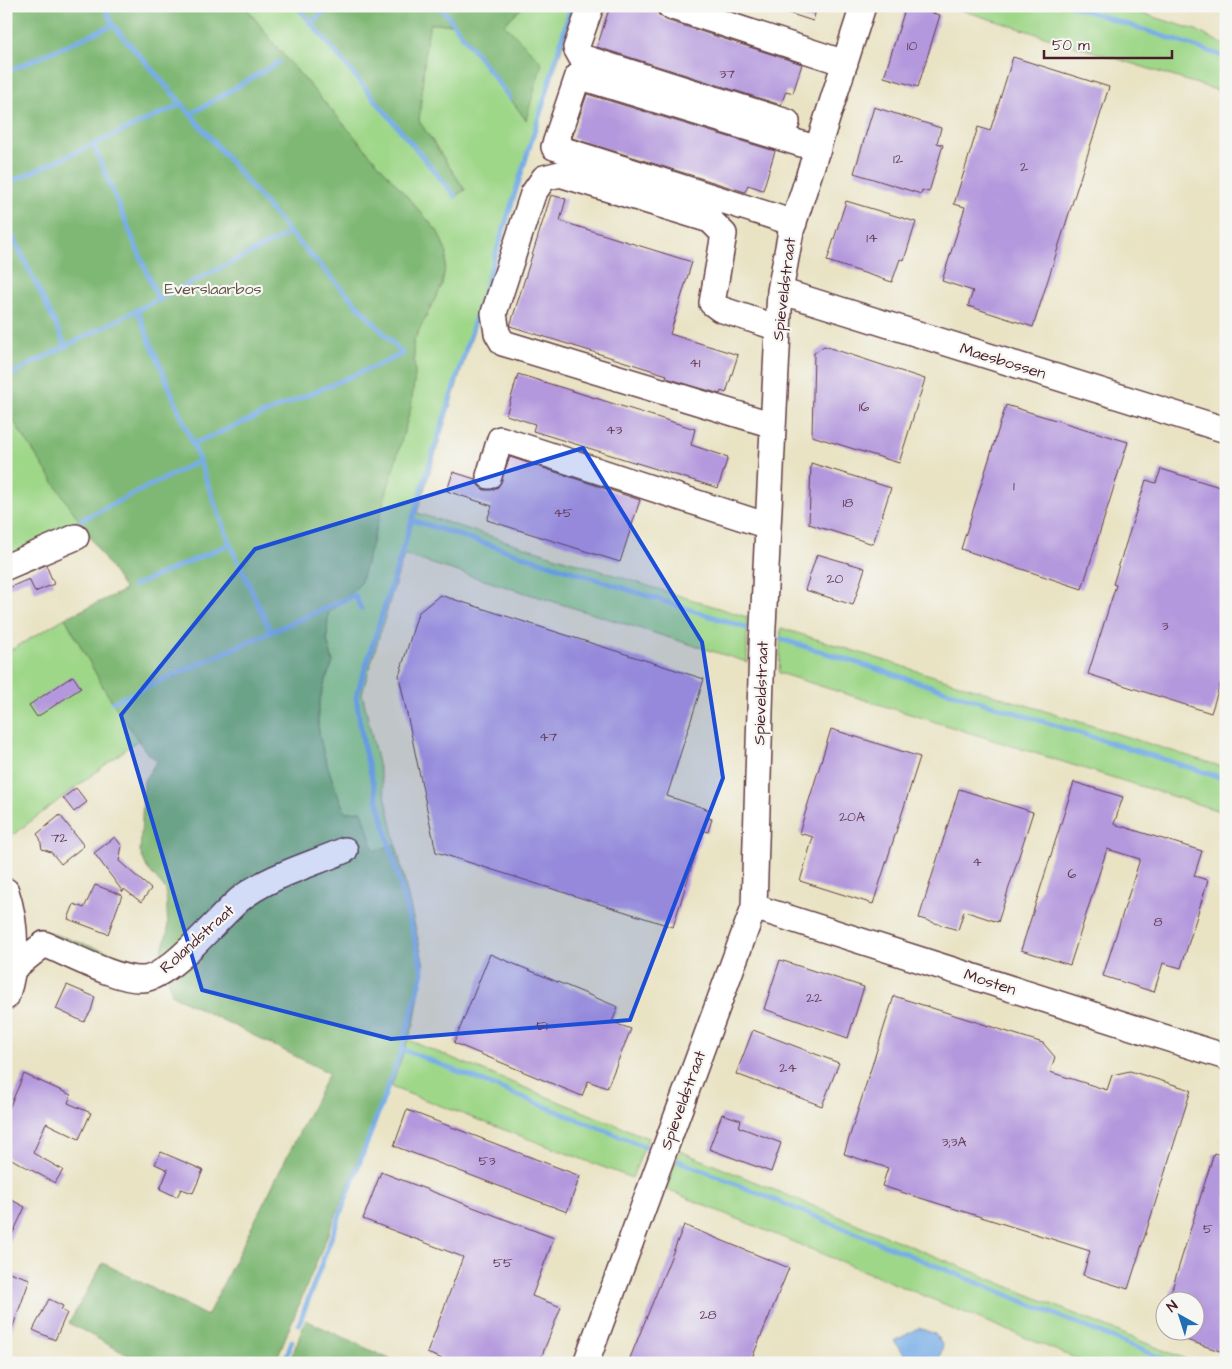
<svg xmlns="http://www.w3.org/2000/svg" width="1232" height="1369" font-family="'Architects Daughter',sans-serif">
  <rect width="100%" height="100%" fill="#f6f6f2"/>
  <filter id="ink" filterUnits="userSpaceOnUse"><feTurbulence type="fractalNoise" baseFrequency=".02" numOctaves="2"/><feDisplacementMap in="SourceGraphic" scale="10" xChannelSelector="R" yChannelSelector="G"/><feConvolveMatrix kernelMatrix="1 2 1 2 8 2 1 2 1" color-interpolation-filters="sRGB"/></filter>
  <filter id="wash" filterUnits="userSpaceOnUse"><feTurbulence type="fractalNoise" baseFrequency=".0096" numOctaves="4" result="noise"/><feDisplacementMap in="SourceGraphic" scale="20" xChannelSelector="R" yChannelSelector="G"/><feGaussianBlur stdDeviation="1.12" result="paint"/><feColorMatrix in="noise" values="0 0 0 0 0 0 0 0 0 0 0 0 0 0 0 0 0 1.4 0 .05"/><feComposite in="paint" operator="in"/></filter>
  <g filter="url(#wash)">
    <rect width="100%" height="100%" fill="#e9e3c4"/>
    <path fill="#9fd789" stroke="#747b5a" d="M 245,6 L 297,6 L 455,196 L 465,190 L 419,121 L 426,43 L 430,24 L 455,24 L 526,120 L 504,24 L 524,6 L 575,6 L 417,513 L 747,617 L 747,662 L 404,555 L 362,693 L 396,844 L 374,851 L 362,811 L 345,812 C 335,788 319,748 318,722 C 317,701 325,681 333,662 L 327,640 L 328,614 L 360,584 L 411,407 L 415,374 L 413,342 L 442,285 L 447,254 L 438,232 L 278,49 Z
      M 948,6 L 1118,6 L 1196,30 L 1226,46 L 1226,93 Z
      M 6,410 L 81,520 L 12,554 L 6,541 Z
      M 65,618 L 106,692 L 138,740 L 6,840 L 6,653 Z
      M 781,628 L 1226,768 L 1226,813 L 779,673 Z
      M 408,1040 L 648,1138 L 632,1178 L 391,1087 Z
      M 680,1151 L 1131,1337 L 1195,1363 L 1087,1363 L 665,1189 Z"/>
    <path fill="#7fb875" stroke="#646c50" d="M 6,6 L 245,6 L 278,49 L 438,232 L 447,254 L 442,285 L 413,342 L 415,374 L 411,407 L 360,584 L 328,614 L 327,640 L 333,662 C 325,681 317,701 318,722 C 319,748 335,788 345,812 L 362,811 L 374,851 L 396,844 L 424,965 L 414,1025 L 275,1363 L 142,1363 L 69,1323 L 103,1263 L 207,1316 L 329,1073 L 172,995 L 168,978 L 43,953 L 50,933 L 145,964 L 153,962 L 160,956 L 168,930 L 166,890 L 147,868 L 140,852 L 144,780 L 157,761 L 146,752 L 106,692 L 65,618 L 125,590 L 6,410 Z
      M 297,6 L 524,6 L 504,24 L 542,63 L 526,120 L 455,24 L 430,24 L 426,43 L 419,121 L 465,190 L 455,196 Z
      M 306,1320 L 398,1363 L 289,1363 Z"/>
    <path fill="#78ade6" stroke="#616688" d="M 919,1328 L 935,1334 L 943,1346 L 938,1363 C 916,1363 906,1361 894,1341 Z"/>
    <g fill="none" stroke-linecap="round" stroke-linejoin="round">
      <path stroke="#78ade6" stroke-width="5" d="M 104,6 L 113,25 L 182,104 L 290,233 L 403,354 L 193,444
        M 297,6 L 455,196
        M 440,6 L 510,98
        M 571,6 L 543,104 L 412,520 L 747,628
        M 1072,6 L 1226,57
        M 310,23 L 332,6
        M 6,72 L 113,25
        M 191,114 L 279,62
        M 93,144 L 159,301
        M 6,184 L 182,104
        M 6,222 L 66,346 L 137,310 L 193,444 L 230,544 L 271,632
        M 137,310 L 290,233
        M 6,377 L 66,346
        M 81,520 L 199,461
        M 412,520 L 356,697 L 364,748 L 423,972 L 402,1049 L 646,1147
        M 133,586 L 230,544
        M 781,639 L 1226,779
        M 113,702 L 355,595 L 361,609
        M 679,1161 L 1174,1363
        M 299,1324 L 402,1049
        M 284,1363 L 292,1341"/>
    </g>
    <g id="blocks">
      <path fill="#b498dd" d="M 610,6 L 653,6 L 659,15 L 666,20 L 802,64 L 793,93 L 786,91 L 781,105 L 597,47 Z
        M 777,6 L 817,6 L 813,21 L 776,9 Z
        M 906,6 L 940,15 L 918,87 L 884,77 Z
        M 1013,57 L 1109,87 L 1033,327 L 968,306 L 973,291 L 942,281 L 965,207 L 954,204 L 978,127 L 990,131 Z
        M 587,94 L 775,151 L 763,190 L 748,185 L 745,192 L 572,138 Z
        M 874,107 L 941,128 L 937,143 L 943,145 L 929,192 L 922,190 L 921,194 L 854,173 Z
        M 551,195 L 566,199 L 560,221 L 692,262 L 670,334 L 738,355 L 726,393 L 721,391 L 720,394 L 666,378 L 667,375 L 510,326 Z
        M 846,201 L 916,222 L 904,260 L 900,259 L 892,282 L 827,261 Z
        M 824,346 L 925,379 L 899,463 L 812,436 L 814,353 Z
        M 518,374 L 695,429 L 691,445 L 728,457 L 718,488 L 533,431 L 535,424 L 506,415 Z
        M 1006,405 L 1128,442 L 1082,589 L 961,549 Z
        M 510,457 L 640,500 L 620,562 L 487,520 L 492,506 L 447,491 L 453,472 L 475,479 L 478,485 L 484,490 L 492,490 L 498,487 Z
        M 811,463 L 891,488 L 873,544 L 809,524 Z
        M 1161,469 L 1226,489 L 1226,666 L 1211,713 L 1088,674 L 1116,585 L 1113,584 L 1146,480 L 1156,483 Z
        M 817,554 L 865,568 L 853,605 L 805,590 Z
        M 46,565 L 54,584 L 35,592 L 29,579 L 6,589 L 6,581 Z
        M 440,595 L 704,679 L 667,796 L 710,810 L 707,818 L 712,819 L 708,832 L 703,830 L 673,927 L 436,852 L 399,676 L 418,613 Z
        M 73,676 L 81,688 L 37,717 L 29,705 Z
        M 831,729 L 920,757 L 873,904 L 800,881 L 813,837 L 799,833 Z
        M 1074,782 L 1123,797 L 1114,824 L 1202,851 L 1194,876 L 1208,880 L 1181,968 L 1163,963 L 1154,992 L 1103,976 L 1140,859 L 1107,849 L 1070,965 L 1021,950 Z
        M 76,788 L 87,802 L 74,812 L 63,798 Z
        M 959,789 L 1033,812 L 998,922 L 964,911 L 958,930 L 919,918 Z
        M 60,815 L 84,846 L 61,864 L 51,852 L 42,849 L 40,838 L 37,834 Z
        M 115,837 L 122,846 L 119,861 L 151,889 L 141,902 L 124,889 L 123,892 L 94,853 Z
        M 95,885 L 122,895 L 108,934 L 68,919 L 74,904 L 84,908 Z
        M 490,954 L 618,1007 L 612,1022 L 631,1029 L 607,1088 L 588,1081 L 582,1096 L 454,1043 Z
        M 780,960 L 864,987 L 848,1038 L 764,1009 Z
        M 67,985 L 95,997 L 91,1011 L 84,1022 L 56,1009 Z
        M 894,996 L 1043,1043 L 1055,1057 L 1050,1072 L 1107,1090 L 1112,1075 L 1130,1071 L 1191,1090 L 1128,1289 L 1083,1275 L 1090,1251 L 882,1186 L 888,1168 L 844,1154 Z
        M 753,1030 L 839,1063 L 822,1106 L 736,1074 Z
        M 24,1074 L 71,1095 L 68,1103 L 91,1113 L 79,1139 L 46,1123 L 33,1153 L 63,1170 L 55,1183 L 6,1156 L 6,1115 Z
        M 407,1110 L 580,1176 L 567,1212 L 394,1146 Z
        M 722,1114 L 741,1120 L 739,1127 L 781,1143 L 771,1172 L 709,1149 Z
        M 161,1152 L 203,1170 L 193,1193 L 181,1189 L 177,1197 L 160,1189 L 168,1170 L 155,1164 Z
        M 1214,1153 L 1226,1157 L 1226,1353 L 1168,1334 L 1168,1332 L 1194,1332 L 1194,1302 L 1168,1302 Z
        M 381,1172 L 554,1238 L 532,1296 L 561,1307 L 539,1363 L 453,1363 L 427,1353 L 463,1257 L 363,1219 Z
        M 6,1197 L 25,1207 L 6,1248 Z
        M 684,1225 L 789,1268 L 750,1363 L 628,1363 Z
        M 6,1271 L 30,1279 L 8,1340 L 6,1339 Z
        M 49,1299 L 63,1306 L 61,1310 L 67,1313 L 55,1340 L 33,1330 Z"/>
    </g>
  </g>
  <g filter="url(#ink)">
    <use href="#blocks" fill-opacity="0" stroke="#623c42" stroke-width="1"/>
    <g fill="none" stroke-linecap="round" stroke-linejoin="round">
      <g stroke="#623c42" stroke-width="28">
        <path id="minor" d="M 591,6 L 576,48 L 581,57 L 787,122
          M 670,6 L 845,63
          M 794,223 L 554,147 L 578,76 L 818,149
          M 780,291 L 1226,430
          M 773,425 L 503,343 L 497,333 L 494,313 L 533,194 L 544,178 L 560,174 L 710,220 L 724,234 L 712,303 L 720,309 L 778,328
          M 489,476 L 500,439 L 768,526
          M 6,567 L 76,537
          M 6,891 C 17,925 18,963 6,997
          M 754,907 L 1226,1057
          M 14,968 L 44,944 C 69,954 118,981 143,979 C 169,978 218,918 239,900 C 268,876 311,865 345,850
          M 586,1363 L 754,907 L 762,646 L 780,291 L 791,231 L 863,6"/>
      </g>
      <use href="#minor" stroke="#fff" stroke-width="25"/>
    </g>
  </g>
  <path fill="#1d4ed8" fill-opacity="0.2" stroke="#1d4ed8" stroke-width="4" stroke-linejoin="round" d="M 583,448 L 702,642 L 723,778 L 630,1020 L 391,1039 L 202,990 L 121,715 L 255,549 Z"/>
  <g text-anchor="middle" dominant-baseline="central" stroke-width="4.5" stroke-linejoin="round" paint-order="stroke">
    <g font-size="14" fill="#643d58">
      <text x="912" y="46">10</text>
      <text x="727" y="74">37</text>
      <text x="898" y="159">12</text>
      <text x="1024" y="167">2</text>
      <text x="872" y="238">14</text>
      <text x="695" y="363">41</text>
      <text x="864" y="407">16</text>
      <text x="614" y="430">43</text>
      <text x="1014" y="486">1</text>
      <text x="848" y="503">18</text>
      <text x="563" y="513">45</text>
      <text x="835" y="579">20</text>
      <text x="1165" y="626">3</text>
      <text x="548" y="737">47</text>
      <text x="852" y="817">20A</text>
      <text x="59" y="838">72</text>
      <text x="977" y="862">4</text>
      <text x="1072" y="874">6</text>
      <text x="1158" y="922">8</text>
      <text x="814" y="998">22</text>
      <text x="542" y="1026">51</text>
      <text x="788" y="1068">24</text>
      <text x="954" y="1142">3;3A</text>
      <text x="487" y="1161">53</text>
      <text x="1208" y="1229">5</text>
      <text x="503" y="1263">55</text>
      <text x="708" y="1315">28</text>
    </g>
    <g font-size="16" fill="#645647" stroke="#f6f6f2">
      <text x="213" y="289">Everslaarbos</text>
    </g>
    <g font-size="16" fill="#4a1f2b" stroke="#f6f6f2">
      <text transform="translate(784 289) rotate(-83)">Spieveldstraat</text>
      <text transform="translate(1003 361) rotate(17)">Maesbossen</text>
      <text transform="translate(761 693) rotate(-88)">Spieveldstraat</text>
      <text transform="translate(197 939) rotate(-42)">Rolandstraat</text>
      <text transform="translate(990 982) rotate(18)">Mosten</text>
      <text transform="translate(683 1100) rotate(-70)">Spieveldstraat</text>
    </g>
  </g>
  <rect width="1232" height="1369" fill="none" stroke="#f6f6f2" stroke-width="25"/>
  <g transform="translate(1180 1316) rotate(321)"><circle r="24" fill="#f6f6f2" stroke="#b1a0a2"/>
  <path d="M0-4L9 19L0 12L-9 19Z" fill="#1f6fb2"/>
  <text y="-8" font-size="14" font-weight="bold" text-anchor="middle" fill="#4a1f2b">N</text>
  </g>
  <path d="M1044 50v8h128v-8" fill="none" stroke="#4a1f2b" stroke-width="2.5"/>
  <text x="1052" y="50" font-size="15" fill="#4a1f2b" stroke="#f6f6f2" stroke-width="4" paint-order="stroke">50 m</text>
</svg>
